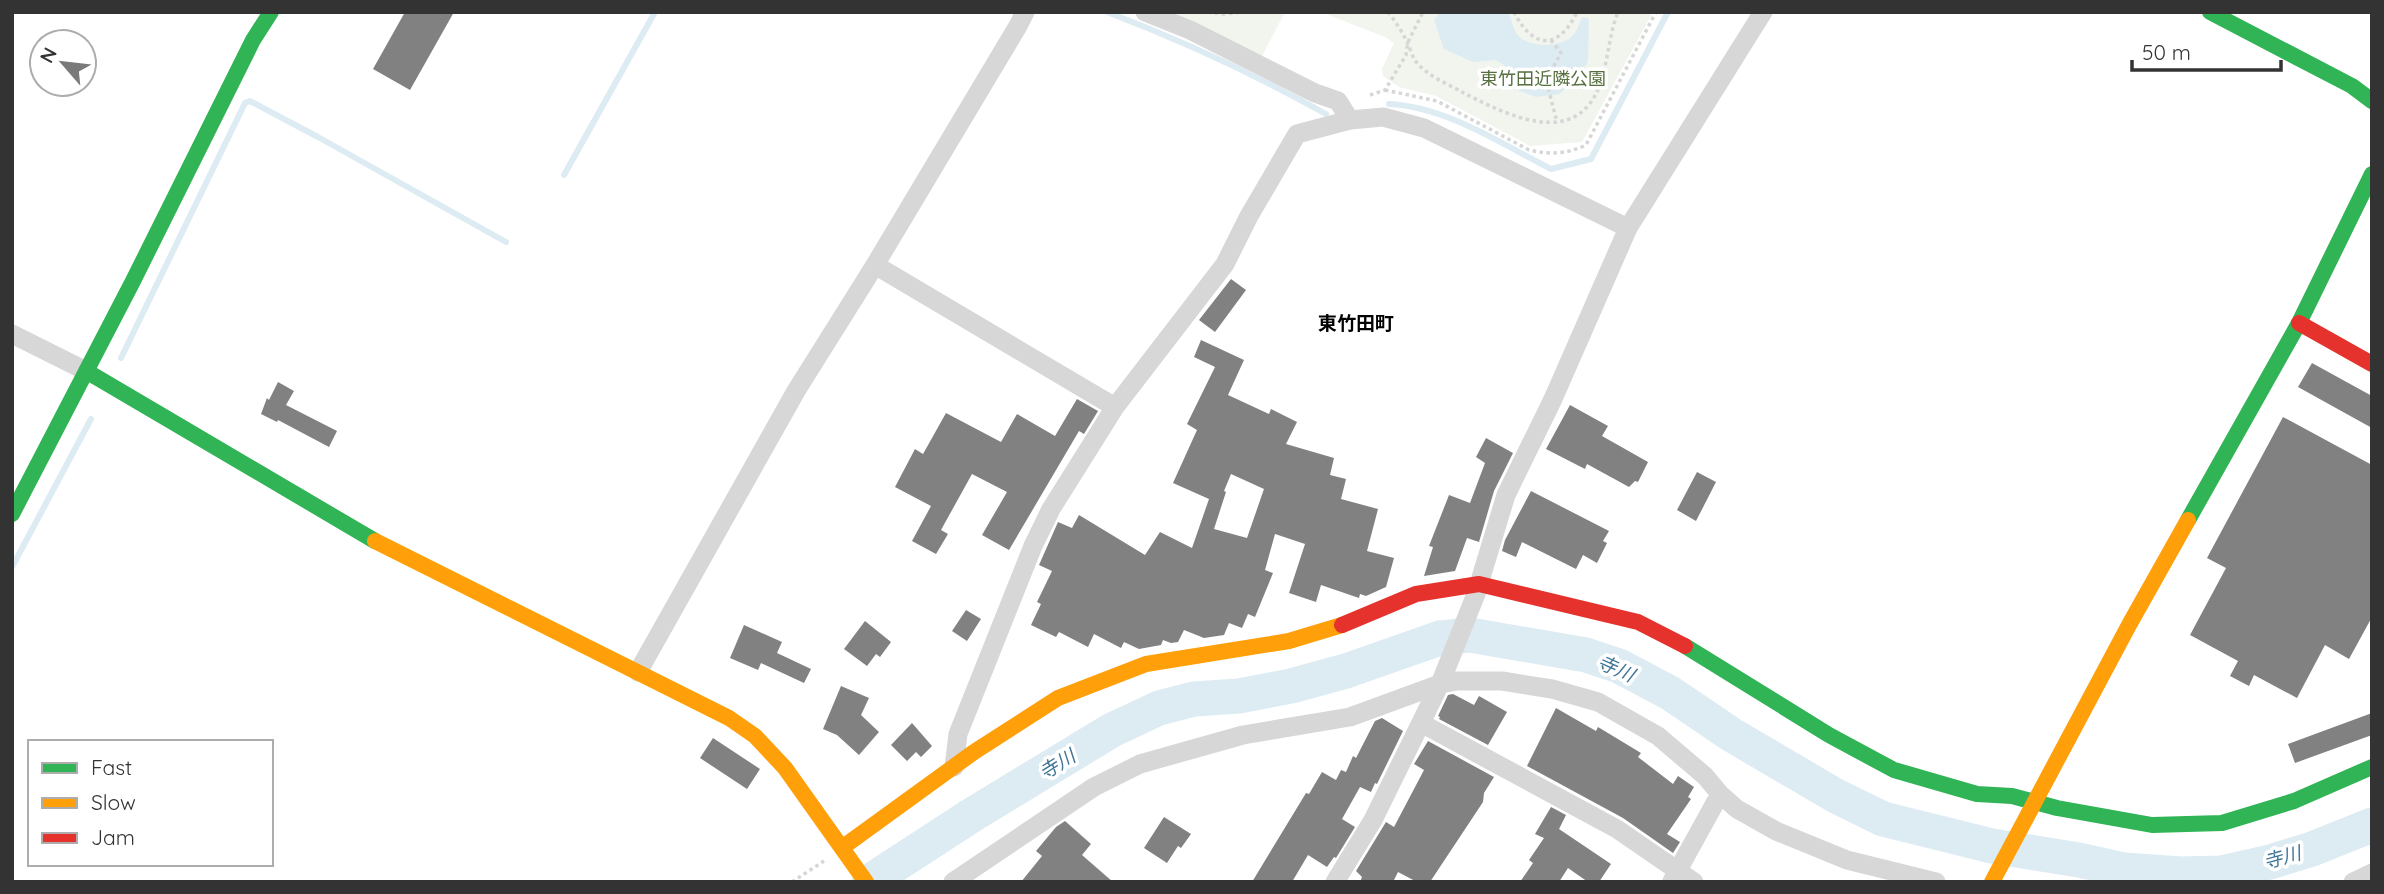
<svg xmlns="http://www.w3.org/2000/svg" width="2384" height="894" font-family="Quicksand,'Noto Sans JP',sans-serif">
  <rect width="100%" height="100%" fill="#fff"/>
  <path fill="#f1f5ed" d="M 1167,12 L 1285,12 L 1261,58 Z
    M 1321,12 L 1653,12 L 1582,142 L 1530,146 L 1436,96 L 1399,87 L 1383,76 L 1382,69 L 1394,43 L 1385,37 Z"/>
  <path fill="#ddebf3" d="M 1440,12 L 1509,12 C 1511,20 1514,33 1521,38 C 1535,49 1565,47 1575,33 C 1578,29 1580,22 1582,17 L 1589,19 L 1588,61 L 1578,79 L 1559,94 L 1552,95 L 1536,97 L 1517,90 L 1511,70 L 1496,60 L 1473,62 L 1444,49 L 1434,20 Z"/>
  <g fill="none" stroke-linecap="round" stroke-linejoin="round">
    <path stroke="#ddebf3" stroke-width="6" d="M 1107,12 C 1183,41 1255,74 1326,114
      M 1389,104 C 1447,107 1500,143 1551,169 L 1591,159 L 1668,12
      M 564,175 L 655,12
      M 121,358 L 245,103 L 250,101 L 318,137 L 506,242
      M 12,567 L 91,419"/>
    <path stroke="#ddebf3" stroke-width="35" d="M 869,882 L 972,815 L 1112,730 L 1159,708 L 1194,699 L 1239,696 L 1291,686 L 1346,671 L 1440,638 L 1470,635 L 1586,655 L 1619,666 L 1670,693 L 1732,735 L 1836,796 L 1883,819 L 1992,846 L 2079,860 L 2124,870 L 2181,874 L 2221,873 L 2270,862 L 2312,849 L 2372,825"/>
  </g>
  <path fill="#818181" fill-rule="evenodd" d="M 405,12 L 454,12 L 410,90 L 373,69 Z
    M 1231,279 L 1246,290 L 1215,332 L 1199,320 Z
    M 1201,340 L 1244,360 L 1228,395 L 1269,414 L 1271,409 L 1297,422 L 1286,444 L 1334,458 L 1330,475 L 1346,479 L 1341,499 L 1378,509 L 1367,551 L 1394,558 L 1386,587 L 1366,596 L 1360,594 L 1359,598 L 1321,585 L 1316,602 L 1289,593 L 1305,544 L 1275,534 L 1265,570 L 1273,573 L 1255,617 L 1248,614 L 1242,628 L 1229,623 L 1224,635 L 1204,638 L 1184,630 L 1178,642 L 1171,643 L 1163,640 L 1161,645 L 1139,649 L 1124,642 L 1121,648 L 1094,634 L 1088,647 L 1059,632 L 1056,637 L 1031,625 L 1041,604 L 1037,602 L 1052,571 L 1039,565 L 1058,522 L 1072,528 L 1079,515 L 1145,555 L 1160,532 L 1192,548 L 1209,499 L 1173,483 L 1197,430 L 1187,424 L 1215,367 L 1194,357 ZM 1231,474 L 1264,489 L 1247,538 L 1214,529 L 1226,492 L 1224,491 Z
    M 2312,363 L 2372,396 L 2372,428 L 2298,387 Z
    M 278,382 L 294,391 L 286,405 L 337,431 L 329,447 L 278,420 L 277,422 L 261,414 L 267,398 L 269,400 Z
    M 1077,399 L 1098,411 L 1084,434 L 1079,431 L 1009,550 L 982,535 L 1007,492 L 972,474 L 941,530 L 948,534 L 936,554 L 912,541 L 931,506 L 895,487 L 915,449 L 923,454 L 946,413 L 1001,442 L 1017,414 L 1055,436 Z
    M 1570,405 L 1608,426 L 1602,436 L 1648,462 L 1638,482 L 1635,481 L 1629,487 L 1587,464 L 1585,469 L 1546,449 Z
    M 2283,417 L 2372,465 L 2372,617 L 2349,659 L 2325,645 L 2297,698 L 2254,675 L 2249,686 L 2230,676 L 2238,661 L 2190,635 L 2226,568 L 2207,558 Z
    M 1486,438 L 1513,453 L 1494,491 L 1479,542 L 1467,538 L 1455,571 L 1424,576 L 1433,547 L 1429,546 L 1449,495 L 1470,503 L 1485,463 L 1476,457 Z
    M 1697,472 L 1716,482 L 1696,521 L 1677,510 Z
    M 1531,491 L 1609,531 L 1603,541 L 1607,543 L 1597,563 L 1583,555 L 1576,569 L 1522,542 L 1516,557 L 1502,551 L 1505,540 Z
    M 966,610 L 981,619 L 967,641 L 952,631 Z
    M 865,621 L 891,642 L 880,657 L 876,654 L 867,666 L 844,649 Z
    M 744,625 L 782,642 L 777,653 L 811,669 L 804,683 L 761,663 L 758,670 L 730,658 Z
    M 841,686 L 869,698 L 861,715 L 879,732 L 859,755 L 837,735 L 823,729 Z
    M 1453,694 L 1474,705 L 1479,696 L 1507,712 L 1488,745 L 1439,719 L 1440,717 L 1438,716 L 1448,695 Z
    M 1556,708 L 1596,731 L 1598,727 L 1641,753 L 1638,757 L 1673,784 L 1678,776 L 1694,787 L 1688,797 L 1691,799 L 1667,834 L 1680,842 L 1673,853 L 1623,818 L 1527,766 Z
    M 2372,713 L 2372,735 L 2295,763 L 2288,744 Z
    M 1382,718 L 1403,731 L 1377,784 L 1375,783 L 1371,792 L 1360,787 L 1342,819 L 1355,827 L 1336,858 L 1334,857 L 1327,867 L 1308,855 L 1292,882 L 1252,882 L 1306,793 L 1309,794 L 1322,772 L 1336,780 L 1341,770 L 1346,772 L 1353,756 L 1356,758 L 1375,721 Z
    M 912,723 L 932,746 L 921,757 L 916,752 L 907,761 L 891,745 Z
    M 713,738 L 760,769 L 747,789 L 700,758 Z
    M 1428,741 L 1494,777 L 1484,793 L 1483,802 L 1430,882 L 1417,882 L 1398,872 L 1393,882 L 1360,882 L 1362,877 L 1356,871 L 1386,822 L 1394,827 L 1424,770 L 1414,764 Z
    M 1551,807 L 1566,815 L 1559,829 L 1611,864 L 1599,882 L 1588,882 L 1568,868 L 1559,882 L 1520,882 L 1533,863 L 1529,860 L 1544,838 L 1535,834 Z
    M 1164,817 L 1191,834 L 1181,848 L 1178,846 L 1167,863 L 1144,848 Z
    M 1065,821 L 1091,844 L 1082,855 L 1113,882 L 1021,882 L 1042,856 L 1036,851 L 1056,827 Z"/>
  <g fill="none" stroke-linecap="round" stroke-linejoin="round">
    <path stroke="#d6d6d6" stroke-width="3.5" stroke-dasharray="3.5 3.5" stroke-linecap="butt" d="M 1208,12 L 1223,14 L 1245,12
      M 1388,12 C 1396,22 1403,33 1408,44 C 1410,48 1412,55 1414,59 C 1425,75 1446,83 1462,92 C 1495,109 1555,141 1586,108 C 1608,86 1606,41 1618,12
      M 1514,12 C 1533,50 1559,50 1577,12
      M 1551,40 L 1561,53 L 1546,80 L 1557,122
      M 1385,90 L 1437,101 L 1529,150 C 1550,155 1567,154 1586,145 L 1656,12
      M 1370,95 L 1385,90 L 1406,55 L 1408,42 L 1423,12
      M 792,882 L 824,861"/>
    <path stroke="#d7d7d7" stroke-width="19" d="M 1145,12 L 1190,30 L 1315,93 L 1338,101 L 1350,120
      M 875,265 L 1115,407
      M 12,334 L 86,371
      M 638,672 L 796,391 L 875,265 L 1018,26 L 1025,12
      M 1421,723 L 1617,829 L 1694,882
      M 954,767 L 958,734 L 1033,546 L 1051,509 L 1115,407 L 1225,264 L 1249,216 L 1297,134 L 1350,120 L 1383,117 L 1424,128 L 1628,228
      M 1672,881 L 1720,794
      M 953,882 L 1094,787 L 1140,764 L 1243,735 L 1350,717 L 1440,684 L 1457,681 L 1502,681 L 1552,689 L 1598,702 L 1658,736 L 1705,776 L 1720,794 L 1737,809 L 1776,831 L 1847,860 L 1936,882
      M 1335,882 L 1373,820 L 1440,684 L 1476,594 L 1506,495 L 1553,399 L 1628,228 L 1763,12
      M 2353,882 L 2372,873"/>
    <path stroke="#30b455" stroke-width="16" d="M 2210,12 L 2352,86 L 2372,101
      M 86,371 L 375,541
      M 12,514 L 133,281 L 253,40 L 271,12
      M 2188,520 L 2299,323 L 2372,174
      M 1685,646 L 1829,735 L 1894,770 L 1977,794 L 2012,796 L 2057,808 L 2152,825 L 2222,823 L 2294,801 L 2372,767"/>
    <path stroke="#ff9f0a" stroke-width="16" d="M 375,541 L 729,718 L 755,736 L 785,768 L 866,882
      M 843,847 L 974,752 L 1058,698 L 1146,664 L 1289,641 L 1342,625
      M 1992,882 L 2129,625 L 2188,520"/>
    <path stroke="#e5322d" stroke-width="16" d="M 2299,323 L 2372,364
      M 1342,625 L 1416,594 L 1479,584 L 1638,622 L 1685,646"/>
  </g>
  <g text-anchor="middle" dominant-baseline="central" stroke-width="7" stroke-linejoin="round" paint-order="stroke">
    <g font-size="18" fill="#56703f" stroke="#fff">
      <text x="1543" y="78">東竹田近隣公園</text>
    </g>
    <g font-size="19" font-weight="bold" fill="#000" stroke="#fff">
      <text x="1356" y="323">東竹田町</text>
    </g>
    <g font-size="19" font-style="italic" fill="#3f7597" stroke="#fff">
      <text transform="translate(1616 668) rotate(24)">寺川</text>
      <text transform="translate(1057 764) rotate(-32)">寺川</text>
      <text transform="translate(2282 857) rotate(-15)">寺川</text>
    </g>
  </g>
  <rect width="2384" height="894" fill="none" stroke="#333333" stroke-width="28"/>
  <rect x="28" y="740" width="245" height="126" fill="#ffffff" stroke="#adadad" stroke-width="2"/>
  <rect x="42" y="763" width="35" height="10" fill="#30b455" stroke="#adadad" stroke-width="2"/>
  <text x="91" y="775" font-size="21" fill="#333333">Fast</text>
  <rect x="42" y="798" width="35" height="10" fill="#ff9f0a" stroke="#adadad" stroke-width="2"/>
  <text x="91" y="810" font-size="21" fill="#333333">Slow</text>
  <rect x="42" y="833" width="35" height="10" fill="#e5322d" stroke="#adadad" stroke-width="2"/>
  <text x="91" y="845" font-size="21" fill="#333333">Jam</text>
  <g transform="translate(63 63) rotate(298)"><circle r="33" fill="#ffffff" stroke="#adadad" stroke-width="2"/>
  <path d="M0-5L12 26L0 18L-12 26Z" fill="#7a7a7a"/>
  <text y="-10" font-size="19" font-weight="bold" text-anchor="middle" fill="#333333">N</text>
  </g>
  <path d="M2132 60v10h149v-10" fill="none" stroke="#333333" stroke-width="3.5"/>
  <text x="2142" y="60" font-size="21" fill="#333333" stroke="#ffffff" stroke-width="5" paint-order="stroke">50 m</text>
</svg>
